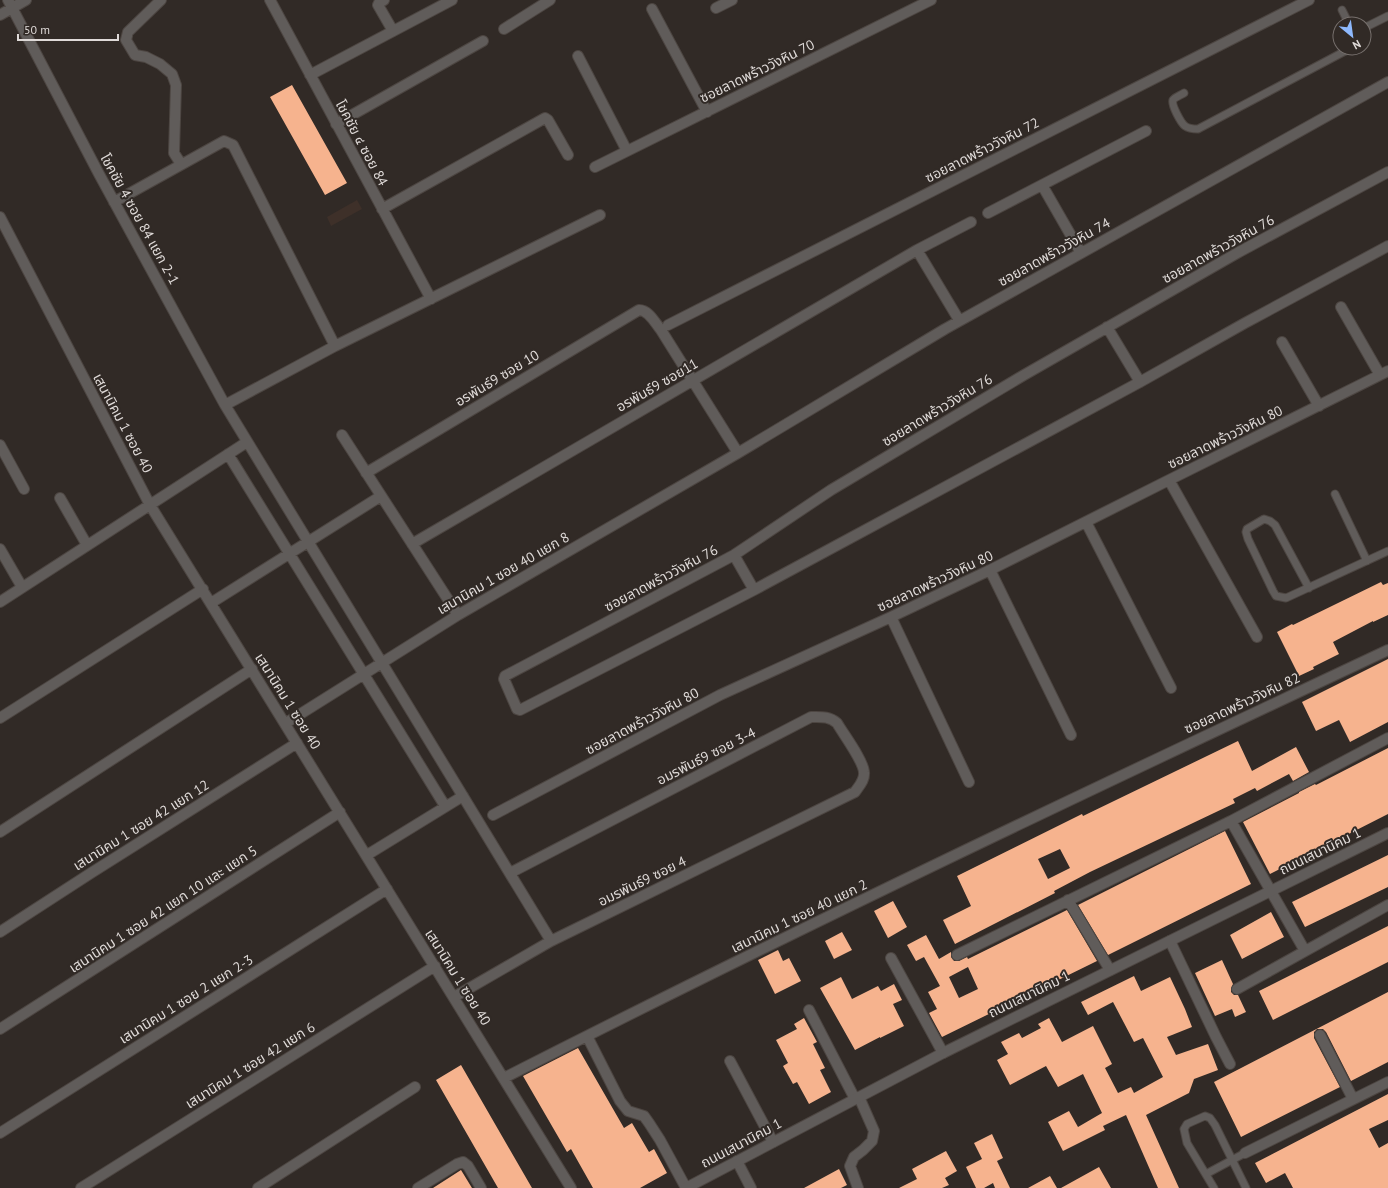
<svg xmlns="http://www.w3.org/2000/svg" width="1388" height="1188" font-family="'PT Sans','Noto Sans Thai',sans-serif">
  <rect width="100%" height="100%" fill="#312a26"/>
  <path fill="#3e3029" d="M 357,200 L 362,209 L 331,226 L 327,217 Z"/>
  <path fill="#f6b38e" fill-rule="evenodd" d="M 292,85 L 347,183 L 325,195 L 270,97 Z
    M 1381,582 L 1383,585 L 1388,583 L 1388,615 L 1373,622 L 1373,621 L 1333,642 L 1339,654 L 1313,667 L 1314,669 L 1299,676 L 1277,632 L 1292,624 L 1293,625 Z
    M 1388,659 L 1388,722 L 1350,742 L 1339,720 L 1316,731 L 1302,702 Z
    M 1238,741 L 1252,771 L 1296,747 L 1309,772 L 1293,781 L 1289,774 L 1257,791 L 1255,788 L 1233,799 L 1235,803 L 1090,872 L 1054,891 L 1055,893 L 955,944 L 943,920 L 971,906 L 957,876 L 1082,814 L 1083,816 ZM 1060,849 L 1070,868 L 1048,879 L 1038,859 Z
    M 1388,748 L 1388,814 L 1270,874 L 1243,822 L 1299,793 L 1299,792 L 1315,784 L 1316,785 Z
    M 1225,831 L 1251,884 L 1108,955 L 1078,905 Z
    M 1388,855 L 1388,887 L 1305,927 L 1292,902 Z
    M 893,901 L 907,927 L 888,938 L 874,911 Z
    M 1067,910 L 1097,961 L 942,1037 L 929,1013 L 937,1009 L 928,992 L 940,986 L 924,957 L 916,961 L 907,945 L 926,935 L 939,959 L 951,952 L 951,957 L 954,961 L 959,961 L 967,957 L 968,959 ZM 968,967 L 978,989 L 959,998 L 949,977 Z
    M 1271,912 L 1284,937 L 1242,959 L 1230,935 Z
    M 1388,926 L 1388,962 L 1273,1020 L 1259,991 Z
    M 842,932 L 852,950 L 834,959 L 825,941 Z
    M 778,950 L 783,961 L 789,958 L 801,981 L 775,994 L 758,960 Z
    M 1222,960 L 1233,984 L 1231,989 L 1231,992 L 1234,995 L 1238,995 L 1246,1012 L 1235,1017 L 1232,1009 L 1215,1016 L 1195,973 Z
    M 1134,976 L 1141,991 L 1170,977 L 1185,1009 L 1192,1027 L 1167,1037 L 1176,1055 L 1208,1044 L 1218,1070 L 1194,1079 L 1189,1093 L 1146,1115 L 1179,1188 L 1158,1188 L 1126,1115 L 1103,1126 L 1105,1130 L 1063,1151 L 1048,1122 L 1069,1111 L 1078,1127 L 1102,1113 L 1083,1074 L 1058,1087 L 1046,1066 L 1010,1085 L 997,1060 L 1008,1054 L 1001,1042 L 1019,1033 L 1022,1038 L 1041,1028 L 1038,1024 L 1049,1018 L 1062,1042 L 1093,1026 L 1112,1064 L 1105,1068 L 1118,1093 L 1131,1087 L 1134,1093 L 1163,1077 L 1143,1038 L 1134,1042 L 1113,1002 L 1088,1015 L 1081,1002 Z
    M 841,977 L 852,999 L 878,986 L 881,991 L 894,984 L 902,1000 L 893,1004 L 904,1026 L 880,1038 L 880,1037 L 855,1050 L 820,988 Z
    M 1388,992 L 1388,1062 L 1351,1081 L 1326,1032 L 1323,1029 L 1317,1029 L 1314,1032 L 1314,1038 L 1340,1087 L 1241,1137 L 1214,1082 Z
    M 804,1018 L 817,1042 L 813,1044 L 825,1068 L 820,1070 L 831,1092 L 809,1104 L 797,1082 L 793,1084 L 783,1066 L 788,1063 L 776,1040 L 797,1029 L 794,1024 Z
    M 578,1048 L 624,1128 L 632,1123 L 649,1152 L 654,1149 L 667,1173 L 640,1188 L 593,1188 L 571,1149 L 567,1152 L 523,1076 Z
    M 461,1065 L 532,1188 L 498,1188 L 436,1080 Z
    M 1388,1094 L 1388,1120 L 1369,1129 L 1379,1148 L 1388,1143 L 1388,1188 L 1293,1188 L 1285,1173 L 1266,1183 L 1255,1163 Z
    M 992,1134 L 1003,1158 L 997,1161 L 1010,1188 L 995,1188 L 993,1183 L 984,1188 L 976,1188 L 966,1167 L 982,1159 L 974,1143 Z
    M 946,1151 L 957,1171 L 945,1178 L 949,1185 L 942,1188 L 899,1188 L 917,1179 L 912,1169 Z
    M 1099,1167 L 1111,1188 L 1061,1188 Z
    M 839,1169 L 847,1185 L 841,1188 L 804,1188 Z
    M 461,1170 L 472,1188 L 433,1188 Z
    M 1050,1176 L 1057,1188 L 1028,1188 Z"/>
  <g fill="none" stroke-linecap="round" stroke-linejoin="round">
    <g stroke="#4d4642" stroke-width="9">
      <path id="service" d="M 1342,10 L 1349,24
        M 1364,28 L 1388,16
        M 1184,93 C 1181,95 1175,97 1173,100 C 1171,105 1181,123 1185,126 C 1189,129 1193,129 1198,129 L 1351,48
        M 1335,494 L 1367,561
        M 1309,588 L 1275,525 L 1270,521 L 1264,519 L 1247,529 L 1246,532 L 1248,539 L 1273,591 L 1276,596 L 1286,598 L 1388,551
        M 1206,1174 L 1245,1153
        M 1214,1188 L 1187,1143 L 1184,1129 L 1187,1124 L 1205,1116 L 1210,1118 L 1215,1125 L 1246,1188"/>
    </g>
    <g stroke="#4d4642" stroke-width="12">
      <path id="minor" d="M 8,0 L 99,174 L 225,405 L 551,941
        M 161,0 L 128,32 L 126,40 L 135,55 L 146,57 L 160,64 L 172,74 L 176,85 L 174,153 L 181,164
        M 270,0 L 431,299
        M 384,0 L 379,3 L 378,5 L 393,31
        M 716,8 L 732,0
        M 652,9 L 707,112
        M 0,15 L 26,0
        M 504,29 L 550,0
        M 578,56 L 627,151
        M 310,75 L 452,0
        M 336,124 L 483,41
        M 595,167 L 931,0
        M 1388,172 L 1239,252 L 1024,375 L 831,490 L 734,555 L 505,676 L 504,679 L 517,709 L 520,710 L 754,590 L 1140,382 L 1245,323 L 1388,246
        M 1042,185 L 1081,253
        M 114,202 L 224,141 L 233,145 L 335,346
        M 382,209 L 545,118 L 548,120 L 568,155
        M 988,213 L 1146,131
        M 0,217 L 150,505 L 571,1188
        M 917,250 L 959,320
        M 1341,307 L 1380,375
        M 668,325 L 1309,0
        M 1107,327 L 1140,382
        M 1282,342 L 1319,406
        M 225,405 L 335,346 L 600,215
        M 342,435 L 458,615
        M 0,445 L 24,489
        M 228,454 L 445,806
        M 366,473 L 639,310 C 649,310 655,323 661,330 L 738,453
        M 1169,480 L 1257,637
        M 60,498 L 87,545
        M 1086,522 L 1171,688
        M 412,544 L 917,250 L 971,222
        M 0,549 L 22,587
        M 734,555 L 754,590
        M 990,570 L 1071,735
        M 0,602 L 247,442
        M 211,603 L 381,496
        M 891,617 L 969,782
        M 0,718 L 203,589
        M 286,723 L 458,615 L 738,453 L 945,329 L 1388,82
        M 493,815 L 720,695 L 891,617 L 990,570 L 1169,480 L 1388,371
        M 1231,821 L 1305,951
        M 0,832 L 252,669
        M 367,855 L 463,796
        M 1068,900 L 1110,970
        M 0,932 L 91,873 L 297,743
        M 1170,941 L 1216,1037 L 1230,1064
        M 957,955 L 1231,821 L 1388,738
        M 891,958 L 943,1053
        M 1237,989 L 1388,905
        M 454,997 L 551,941 L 855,792 C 859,786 865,780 864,772 C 863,760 844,735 837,723 C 829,716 821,717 811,717 L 510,873
        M 809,1010 L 855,1099
        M 0,1029 L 340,812
        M 1320,1035 L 1353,1099
        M 587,1036 L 620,1101 L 628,1111 L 644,1116 L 649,1123 L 660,1140 L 686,1188
        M 730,1061 L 773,1142
        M 504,1078 C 796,929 1092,789 1388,650
        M 0,1133 L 387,889
        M 1245,1153 L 1388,1082
        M 737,1161 L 751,1188
        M 81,1188 L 435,966
        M 258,1188 L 415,1087
        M 418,1188 L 457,1164 L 463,1162 L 468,1166 L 481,1188
        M 858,1188 L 850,1166 L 854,1157 L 863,1150 L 872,1141 L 874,1131 L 859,1097"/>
    </g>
    <g stroke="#4d4642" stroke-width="12">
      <path id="tertiary" d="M 686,1188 L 943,1053 L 1388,833"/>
    </g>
    <use href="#service" stroke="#605c5a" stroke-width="7"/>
    <use href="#minor" stroke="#605c5a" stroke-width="10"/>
    <use href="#tertiary" stroke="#605c5a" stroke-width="10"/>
  </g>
  <g text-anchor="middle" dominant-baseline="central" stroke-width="4" stroke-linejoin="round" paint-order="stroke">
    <g font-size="14" fill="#dfdad8" stroke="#312a26">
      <text transform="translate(757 71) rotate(-26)">ซอยลาดพร้าววังหิน 70</text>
      <text transform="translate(362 143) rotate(62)">โชคชัย ๔ ซอย 84</text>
      <text transform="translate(982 150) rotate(-27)">ซอยลาดพร้าววังหิน 72</text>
      <text transform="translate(140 219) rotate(61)">โชคชัย 4 ซอย 84 แยก 2-1</text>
      <text transform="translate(1218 249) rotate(-29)">ซอยลาดพร้าววังหิน 76</text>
      <text transform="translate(1054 252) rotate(-29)">ซอยลาดพร้าววังหิน 74</text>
      <text transform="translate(497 378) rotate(-31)">อรพันธ์9 ซอย 10</text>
      <text transform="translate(657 385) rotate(-30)">อรพันธ์9 ซอย11</text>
      <text transform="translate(937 410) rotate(-31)">ซอยลาดพร้าววังหิน 76</text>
      <text transform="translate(123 423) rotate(62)">เสนานิคม 1 ซอย 40</text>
      <text transform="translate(1225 437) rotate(-26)">ซอยลาดพร้าววังหิน 80</text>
      <text transform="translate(503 573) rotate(-30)">เสนานิคม 1 ซอย 40 แยก 8</text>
      <text transform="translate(661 578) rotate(-28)">ซอยลาดพร้าววังหิน 76</text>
      <text transform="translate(935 581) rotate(-25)">ซอยลาดพร้าววังหิน 80</text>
      <text transform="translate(288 701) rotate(58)">เสนานิคม 1 ซอย 40</text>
      <text transform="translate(1242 703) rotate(-25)">ซอยลาดพร้าววังหิน 82</text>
      <text transform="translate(642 721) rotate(-28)">ซอยลาดพร้าววังหิน 80</text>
      <text transform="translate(706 756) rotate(-27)">อมรพันธ์9 ซอย 3-4</text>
      <text transform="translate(141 825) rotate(-32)">เสนานิคม 1 ซอย 42 แยก 12</text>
      <text transform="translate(1320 851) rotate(-26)">ถนนเสนานิคม 1</text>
      <text transform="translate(642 881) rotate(-26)">อมรพันธ์9 ซอย 4</text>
      <text transform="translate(163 909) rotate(-33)">เสนานิคม 1 ซอย 42 แยก 10 และ แยก 5</text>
      <text transform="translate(799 916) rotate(-26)">เสนานิคม 1 ซอย 40 แยก 2</text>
      <text transform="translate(458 977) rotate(58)">เสนานิคม 1 ซอย 40</text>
      <text transform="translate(1029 994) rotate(-26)">ถนนเสนานิคม 1</text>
      <text transform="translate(186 999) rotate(-32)">เสนานิคม 1 ซอย 2 แยก 2-3</text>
      <text transform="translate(250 1065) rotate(-32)">เสนานิคม 1 ซอย 42 แยก 6</text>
      <text transform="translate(741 1143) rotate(-28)">ถนนเสนานิคม 1</text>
    </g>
  </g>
  <g transform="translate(1352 36) rotate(151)"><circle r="19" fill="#312a26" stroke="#77706d"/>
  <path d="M0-3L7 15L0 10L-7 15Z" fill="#8eb9fd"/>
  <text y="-6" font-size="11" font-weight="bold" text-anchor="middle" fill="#dfdad8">N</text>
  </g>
  <path d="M18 34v6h100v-6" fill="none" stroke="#dfdad8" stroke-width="2"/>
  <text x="24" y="34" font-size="12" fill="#dfdad8" stroke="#312a26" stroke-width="3" paint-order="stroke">50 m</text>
</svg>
